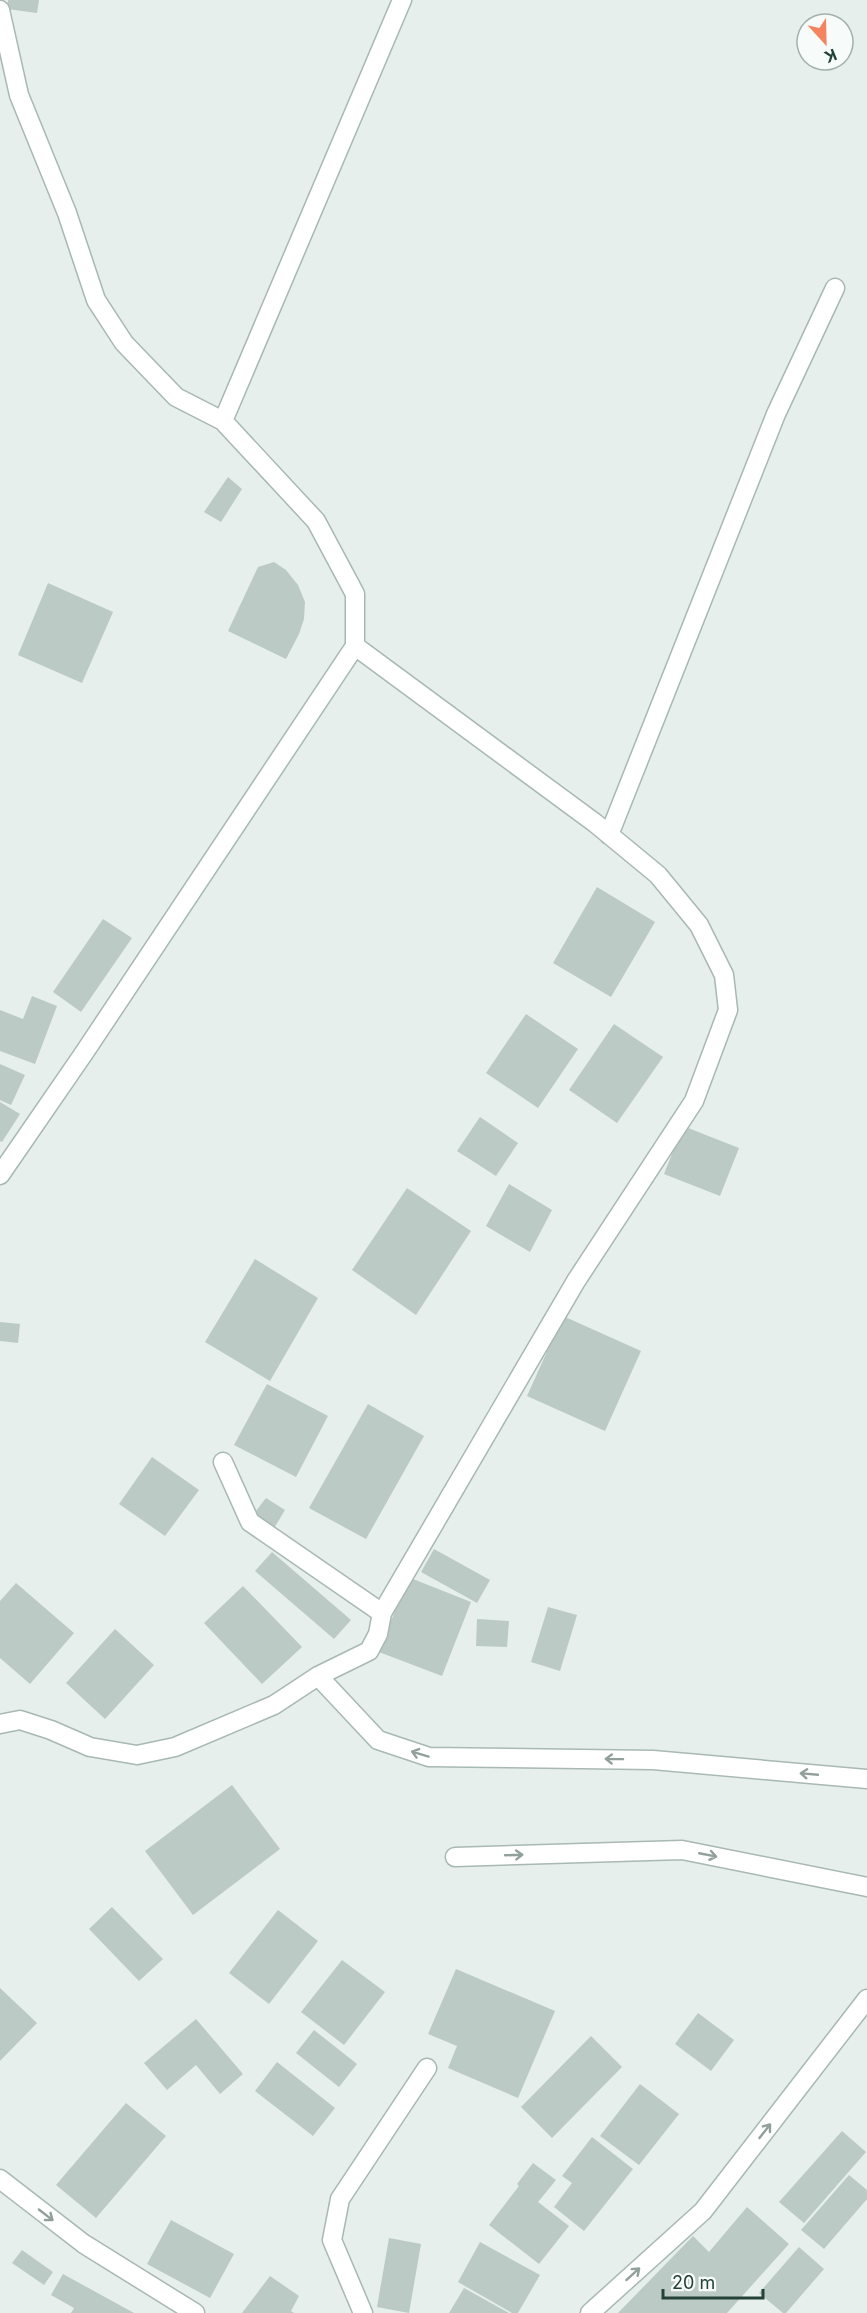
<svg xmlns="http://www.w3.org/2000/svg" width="867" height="2313" font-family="Inter,sans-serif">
  <rect width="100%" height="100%" fill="#e6efeb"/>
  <path fill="#bbcac4" d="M 8,0 L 39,0 L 37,13 L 7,9 Z
    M 228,477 L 242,489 L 221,522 L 204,512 Z
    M 274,562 L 286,570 L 298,585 L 305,602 L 304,619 L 299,634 L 286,659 L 228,631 L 258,567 Z
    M 48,583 L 113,612 L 82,683 L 18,655 Z
    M 597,887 L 655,922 L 611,997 L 553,963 Z
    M 103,919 L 132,938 L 81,1012 L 53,992 Z
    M 32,996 L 57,1006 L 35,1064 L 0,1051 L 0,1010 L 23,1019 Z
    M 526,1014 L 578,1049 L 538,1108 L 486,1073 Z
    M 614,1024 L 663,1057 L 617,1123 L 569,1090 Z
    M 0,1064 L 25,1075 L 11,1105 L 0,1100 Z
    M 0,1102 L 20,1114 L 2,1142 L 0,1141 Z
    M 480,1117 L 518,1143 L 496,1176 L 457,1151 Z
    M 683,1126 L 739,1148 L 720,1196 L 664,1174 Z
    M 509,1184 L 552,1210 L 530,1252 L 486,1226 Z
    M 407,1188 L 471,1231 L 416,1315 L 352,1270 Z
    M 255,1259 L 318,1298 L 270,1381 L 205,1342 Z
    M 563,1316 L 641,1351 L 605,1431 L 527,1396 Z
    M 0,1322 L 20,1324 L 18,1343 L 0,1341 Z
    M 267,1384 L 328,1416 L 296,1477 L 234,1445 Z
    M 368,1404 L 424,1436 L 366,1539 L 309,1508 Z
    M 152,1457 L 199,1490 L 165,1536 L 119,1504 Z
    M 266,1498 L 285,1510 L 273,1530 L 252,1516 Z
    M 434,1549 L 490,1580 L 477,1603 L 421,1572 Z
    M 272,1552 L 351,1620 L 334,1639 L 255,1571 Z
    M 408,1577 L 471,1602 L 442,1676 L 379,1652 Z
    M 16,1583 L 74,1633 L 30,1684 L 0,1658 L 0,1601 Z
    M 243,1586 L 302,1647 L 262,1684 L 204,1623 Z
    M 548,1607 L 577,1615 L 560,1671 L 531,1662 Z
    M 477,1619 L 509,1621 L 507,1647 L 476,1646 Z
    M 115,1629 L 154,1665 L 105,1719 L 66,1683 Z
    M 232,1785 L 280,1849 L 193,1915 L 145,1851 Z
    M 112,1907 L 163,1959 L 139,1981 L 89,1929 Z
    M 278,1910 L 318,1941 L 269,2004 L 229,1973 Z
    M 342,1960 L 385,1992 L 344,2045 L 301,2012 Z
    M 456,1969 L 555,2011 L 518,2098 L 448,2068 L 457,2046 L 428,2034 Z
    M 0,1988 L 37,2023 L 0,2061 Z
    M 698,2013 L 734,2040 L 711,2071 L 675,2044 Z
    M 196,2019 L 243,2074 L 220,2094 L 196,2065 L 167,2090 L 144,2063 Z
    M 314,2030 L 357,2064 L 339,2087 L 296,2053 Z
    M 591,2036 L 622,2067 L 552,2138 L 521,2107 Z
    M 277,2062 L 335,2108 L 313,2136 L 255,2091 Z
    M 640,2084 L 679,2114 L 639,2165 L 600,2136 Z
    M 126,2103 L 166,2136 L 96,2218 L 56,2185 Z
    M 842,2131 L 866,2152 L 804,2223 L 779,2202 Z
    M 592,2137 L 633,2169 L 584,2231 L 554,2207 L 572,2183 L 562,2176 Z
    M 533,2163 L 556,2180 L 538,2202 L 569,2226 L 539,2264 L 489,2225 L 519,2186 L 517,2184 Z
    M 849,2175 L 867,2190 L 867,2199 L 824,2249 L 801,2230 Z
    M 747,2207 L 789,2244 L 727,2313 L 618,2313 L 693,2236 L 709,2252 Z
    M 171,2220 L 234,2254 L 210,2298 L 147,2264 Z
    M 389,2238 L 421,2244 L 409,2313 L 377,2307 Z
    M 480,2242 L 540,2275 L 518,2313 L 512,2313 L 458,2282 Z
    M 799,2247 L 824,2269 L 786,2313 L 783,2313 L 759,2293 Z
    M 22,2250 L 53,2272 L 44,2285 L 12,2263 Z
    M 63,2274 L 134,2313 L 71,2313 L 74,2308 L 51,2295 Z
    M 270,2276 L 299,2296 L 291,2311 L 294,2313 L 242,2313 Z
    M 464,2288 L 509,2313 L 449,2313 Z"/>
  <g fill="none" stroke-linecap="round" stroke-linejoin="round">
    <g stroke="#a8b8b2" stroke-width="21">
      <path id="street" d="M 0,10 L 19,95 L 67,213 L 96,300 L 124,343 L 176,397 L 223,421 L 316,521 L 355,594 L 355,646 L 84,1053 L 0,1175
        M 223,421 L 402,0
        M 355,646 L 595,823 L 658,875 L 699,925 L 724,975 L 728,1010 L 694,1101 L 576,1281 L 382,1613
        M 609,835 L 776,414 L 835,288
        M 318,1676 L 378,1740 L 429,1757 L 653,1760 L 867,1779
        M 0,1724 L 20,1720 L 51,1730 L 90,1747 L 137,1755 L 175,1747 L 274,1705 L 318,1676 L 369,1651 L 378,1634 L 382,1613 L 250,1522 L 223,1462
        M 455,1857 L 682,1850 L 867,1887
        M 0,2179 L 84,2244 L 195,2313
        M 363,2313 L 332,2240 L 340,2199 L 427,2068
        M 590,2313 L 703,2211 L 867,1999"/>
    </g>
    <use href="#street" stroke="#fff" stroke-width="18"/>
  </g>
  <defs><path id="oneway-shaft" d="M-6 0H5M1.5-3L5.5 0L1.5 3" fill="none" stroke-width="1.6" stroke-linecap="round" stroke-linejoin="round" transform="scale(1.5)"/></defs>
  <g stroke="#92a09c">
    <use href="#oneway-shaft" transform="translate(420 1754) rotate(-163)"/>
    <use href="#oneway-shaft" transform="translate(614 1759) rotate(-179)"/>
    <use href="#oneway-shaft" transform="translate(809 1774) rotate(-175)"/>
    <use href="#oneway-shaft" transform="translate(514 1855) rotate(-2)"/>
    <use href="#oneway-shaft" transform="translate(708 1855) rotate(11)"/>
    <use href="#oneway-shaft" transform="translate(765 2131) rotate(-52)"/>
    <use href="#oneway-shaft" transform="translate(46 2215) rotate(38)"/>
    <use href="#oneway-shaft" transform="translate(633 2274) rotate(-42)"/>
  </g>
  <g transform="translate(825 42) rotate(158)"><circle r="28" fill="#f7fbf9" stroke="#a3b1ad" stroke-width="1.5"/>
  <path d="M0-4.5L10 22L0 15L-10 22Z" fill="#f4845f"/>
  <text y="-9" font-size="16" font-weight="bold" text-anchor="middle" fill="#24423a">K</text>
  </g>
  <path d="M663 2289v9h100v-9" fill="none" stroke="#24423a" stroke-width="3"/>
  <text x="672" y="2289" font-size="18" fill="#24423a" stroke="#f7fbf9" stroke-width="4.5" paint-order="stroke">20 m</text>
</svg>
